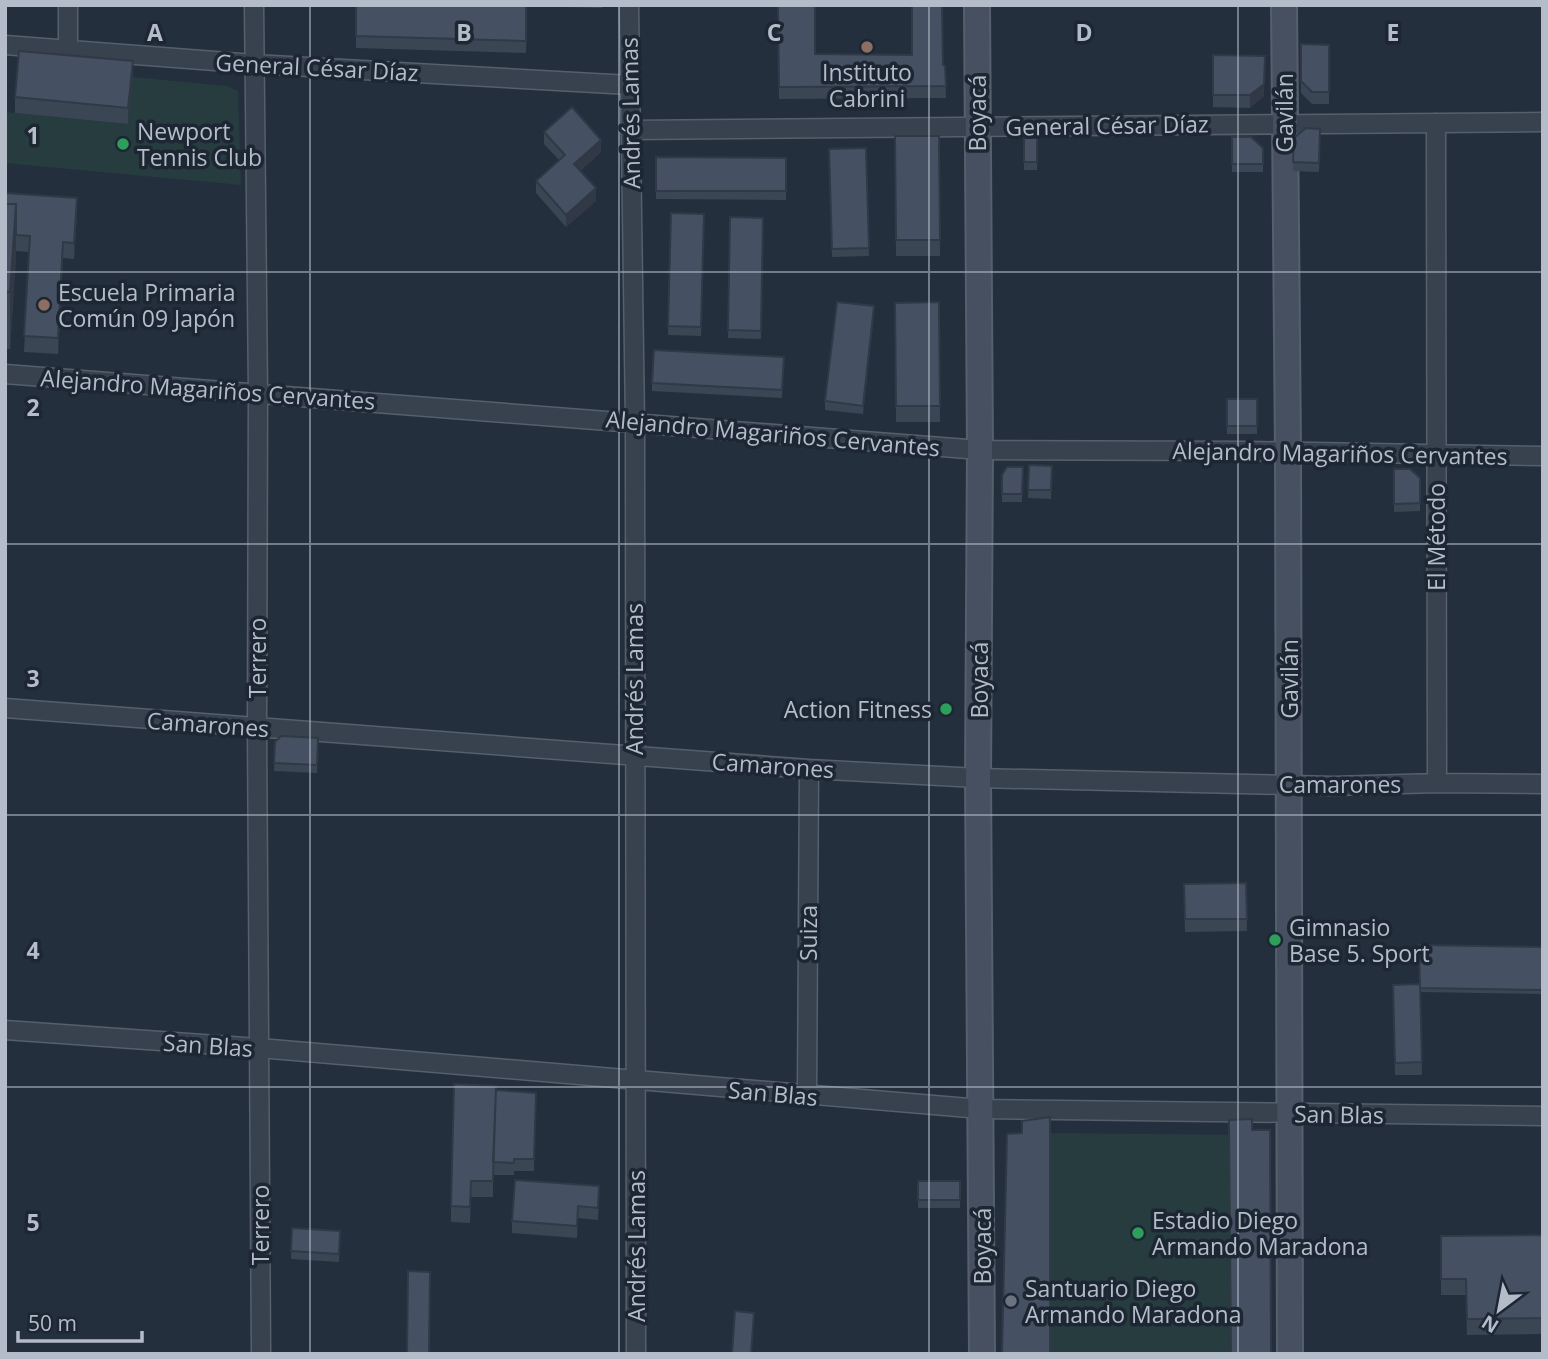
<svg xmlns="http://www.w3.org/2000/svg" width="1548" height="1359" font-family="'Open Sans',sans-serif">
  <rect width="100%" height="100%" fill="#242f3e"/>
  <path fill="#263c3f" d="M 133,77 L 227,86 L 238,91 L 241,185 L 5,163 L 5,112 L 128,124 Z
    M 1050,1133 L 1252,1135 L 1271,1354 L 1003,1354 Z"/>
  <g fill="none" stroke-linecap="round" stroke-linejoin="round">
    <g stroke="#565f6c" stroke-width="21">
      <path id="street" d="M 254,5 L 258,393 L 257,728 L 261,1354
        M 629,5 L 635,422 L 636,1354
        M 5,45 L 254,64 L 630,85
        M 68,49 L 68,5
        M 1436,123 L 1437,783
        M 630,130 L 1543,122
        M 5,374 L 980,450 L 1249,451 L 1543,456
        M 5,708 L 809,769 L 978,778 L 1333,786 L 1437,783 L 1543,784
        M 5,1030 L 259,1048 L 981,1109 L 1543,1116
        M 807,1096 L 809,769"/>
    </g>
    <g stroke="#565f6c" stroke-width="28">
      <path id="secondary" d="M 977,5 L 980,450 L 978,778 L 982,1354
        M 1284,5 L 1288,452 L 1290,1354"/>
    </g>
    <use href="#street" stroke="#38414e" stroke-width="18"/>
    <use href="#secondary" stroke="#465061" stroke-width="24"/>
  </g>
  <path fill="#3b4654" d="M 356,5 L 602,5 L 602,8 L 527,6 L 526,53 L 356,48 Z
    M 778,5 L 815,54 L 945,66 L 946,98 L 779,99 Z
    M 1301,44 L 1329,45 L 1329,104 L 1312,104 L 1301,93 Z
    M 1213,55 L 1264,96 L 1250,108 L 1213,107 Z
    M 133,77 L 128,124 L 15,113 L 15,97 Z
    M 1320,129 L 1319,172 L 1293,171 L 1294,138 Z
    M 544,132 L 601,152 L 580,171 L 596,201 L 566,227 L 536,193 L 536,181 L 559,160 L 544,144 Z
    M 895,136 L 939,136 L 940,256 L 896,256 Z
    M 1232,137 L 1263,148 L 1263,172 L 1232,172 Z
    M 1024,138 L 1037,138 L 1037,170 L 1024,170 Z
    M 866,148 L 869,256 L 832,257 L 829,149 Z
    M 656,157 L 786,158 L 786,200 L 656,199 Z
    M 5,193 L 77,214 L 74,259 L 63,258 L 58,354 L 24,352 L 29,252 L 16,251 L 10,349 L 5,349 Z
    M 671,213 L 704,214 L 701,336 L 668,335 Z
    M 730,217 L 763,218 L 761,339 L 728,338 Z
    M 939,302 L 940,422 L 896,422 L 895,303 Z
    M 874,314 L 863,414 L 825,410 L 825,401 Z
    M 784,357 L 782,398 L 652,391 L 652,383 Z
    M 1227,399 L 1257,399 L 1257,434 L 1227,434 Z
    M 1029,465 L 1052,466 L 1051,499 L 1028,498 Z
    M 1023,467 L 1022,502 L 1002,502 L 1002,475 Z
    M 1394,469 L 1420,478 L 1420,511 L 1394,512 Z
    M 318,738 L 317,773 L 274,771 L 275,742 Z
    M 1246,883 L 1247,931 L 1185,932 L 1184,884 Z
    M 1543,947 L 1543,994 L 1420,992 L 1422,1075 L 1395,1075 L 1393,985 L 1419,984 Z
    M 496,1090 L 536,1093 L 534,1171 L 514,1171 L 514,1175 L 493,1175 L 493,1197 L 471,1197 L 470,1223 L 451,1222 L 451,1206 Z
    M 918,1181 L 960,1181 L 960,1208 L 918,1208 Z
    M 599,1198 L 598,1220 L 578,1218 L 577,1238 L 512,1233 L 512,1221 Z
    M 292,1228 L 340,1231 L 339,1262 L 291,1259 Z
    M 1543,1235 L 1543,1334 L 1467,1335 L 1466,1295 L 1441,1295 L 1441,1236 Z"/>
  <path fill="#303945" d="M 1265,56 L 1264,96 L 1250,108 L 1250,95 Z
    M 133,61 L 133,77 L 128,124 L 128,108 Z
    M 601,140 L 601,152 L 574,176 L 574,164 Z
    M 596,188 L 596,201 L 566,227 L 566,215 Z
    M 77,198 L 77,214 L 74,259 L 74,243 Z
    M 16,204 L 16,262 L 10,349 L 10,292 Z
    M 63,242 L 63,258 L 58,354 L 58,338 Z
    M 874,306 L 874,314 L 863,414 L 863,406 Z"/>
  <path fill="#455162" stroke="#303945" stroke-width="2" d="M 356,5 L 526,5 L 526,41 L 356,36 Z
    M 778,5 L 815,5 L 815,54 L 912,55 L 912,5 L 942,5 L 943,65 L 945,66 L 946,86 L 779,87 Z
    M 1301,44 L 1329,45 L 1329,92 L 1312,92 L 1301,81 Z
    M 19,51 L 133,61 L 128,108 L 15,97 Z
    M 1213,55 L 1265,56 L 1264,84 L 1250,95 L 1213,95 Z
    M 572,107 L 601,140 L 574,164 L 596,188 L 566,215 L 536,181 L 565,155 L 544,132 Z
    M 1306,128 L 1320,129 L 1319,163 L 1293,162 L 1294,138 Z
    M 895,136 L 939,136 L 940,240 L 896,240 Z
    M 1232,137 L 1251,137 L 1263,148 L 1263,164 L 1232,164 Z
    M 1024,138 L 1037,138 L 1037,162 L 1024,162 Z
    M 866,148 L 869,248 L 832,249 L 829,149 Z
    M 656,157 L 786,158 L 786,191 L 656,191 Z
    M 5,193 L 77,198 L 74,243 L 63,242 L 58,338 L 24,336 L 30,236 L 16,235 L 16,204 L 5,204 Z
    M 5,204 L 16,204 L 10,292 L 5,291 Z
    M 671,213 L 704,214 L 701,327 L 668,326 Z
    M 730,217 L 763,218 L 761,331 L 728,330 Z
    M 837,302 L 874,306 L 863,406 L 825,401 Z
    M 939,302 L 940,406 L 896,406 L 895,303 Z
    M 654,350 L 784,357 L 782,390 L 652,383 Z
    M 1227,399 L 1257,399 L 1257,426 L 1227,426 Z
    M 1029,465 L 1052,466 L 1051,490 L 1028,490 Z
    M 1007,467 L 1023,467 L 1022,494 L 1002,494 L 1002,475 Z
    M 1394,469 L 1410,469 L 1420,478 L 1420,503 L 1394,504 Z
    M 281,736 L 318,738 L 317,765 L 274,763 L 275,742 Z
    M 1246,883 L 1247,919 L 1185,919 L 1184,884 Z
    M 1419,945 L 1543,947 L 1543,990 L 1420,988 Z
    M 1420,984 L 1422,1062 L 1395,1063 L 1393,985 Z
    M 454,1084 L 496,1086 L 493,1181 L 471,1181 L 470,1207 L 451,1206 Z
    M 496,1090 L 536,1093 L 534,1159 L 514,1159 L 514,1163 L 493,1162 Z
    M 1050,1117 L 1050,1354 L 1002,1354 L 1007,1134 L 1022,1133 L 1022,1121 Z
    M 1252,1119 L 1252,1130 L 1270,1130 L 1271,1354 L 1231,1354 L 1229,1120 Z
    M 515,1180 L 599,1186 L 598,1208 L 578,1206 L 577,1226 L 512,1221 Z
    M 918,1181 L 960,1181 L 960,1200 L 918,1200 Z
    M 292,1228 L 340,1231 L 339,1254 L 291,1251 Z
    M 1543,1235 L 1543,1318 L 1467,1319 L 1466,1279 L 1441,1279 L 1441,1236 Z
    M 408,1271 L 430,1272 L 429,1354 L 407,1354 Z
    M 735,1311 L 754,1313 L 751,1354 L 732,1354 Z"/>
  <path fill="none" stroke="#b4bcc9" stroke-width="2" stroke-opacity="0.55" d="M 310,5 L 310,1354M 619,5 L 619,1354M 929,5 L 929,1354M 1238,5 L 1238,1354M 5,272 L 1543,272M 5,544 L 1543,544M 5,815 L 1543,815M 5,1087 L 1543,1087"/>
  <g fill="#8d6e63" stroke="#1d2633" stroke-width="2.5">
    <circle cx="867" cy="47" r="7"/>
    <circle cx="44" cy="305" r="7"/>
  </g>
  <g fill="#2e9e5b" stroke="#1d2633" stroke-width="2.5">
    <circle cx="123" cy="144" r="7"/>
    <circle cx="946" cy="709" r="7"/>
    <circle cx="1275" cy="940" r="7"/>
    <circle cx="1138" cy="1233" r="7"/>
  </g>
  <circle fill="#6b7280" stroke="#1d2633" stroke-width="2.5" cx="1011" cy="1301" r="7"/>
  <g text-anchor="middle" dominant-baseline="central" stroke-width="7" stroke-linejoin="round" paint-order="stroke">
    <g font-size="23" fill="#b4bcc9" stroke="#1d2633">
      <text transform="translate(317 67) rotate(3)">General César Díaz</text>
      <text transform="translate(630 113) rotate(-91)">Andrés Lamas</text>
      <text transform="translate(977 113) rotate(-90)">Boyacá</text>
      <text transform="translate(1284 113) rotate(-90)">Gavilán</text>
      <text transform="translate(1107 125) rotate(-1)">General César Díaz</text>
      <text transform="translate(208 389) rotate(4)">Alejandro Magariños Cervantes</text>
      <text transform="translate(773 433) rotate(5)">Alejandro Magariños Cervantes</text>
      <text transform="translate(1340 453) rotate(1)">Alejandro Magariños Cervantes</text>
      <text transform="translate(1436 537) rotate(-90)">El Método</text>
      <text transform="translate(257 658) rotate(-90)">Terrero</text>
      <text transform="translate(634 679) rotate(-90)">Andrés Lamas</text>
      <text transform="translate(1289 679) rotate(-90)">Gavilán</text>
      <text transform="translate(979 680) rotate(-90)">Boyacá</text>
      <text transform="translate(208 724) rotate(4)">Camarones</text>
      <text transform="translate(773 765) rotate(4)">Camarones</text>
      <text x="1340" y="784">Camarones</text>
      <text transform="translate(808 933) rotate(-90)">Suiza</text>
      <text transform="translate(208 1045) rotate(4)">San Blas</text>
      <text transform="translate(773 1093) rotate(5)">San Blas</text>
      <text transform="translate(1339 1114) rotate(1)">San Blas</text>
      <text transform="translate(260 1225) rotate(-90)">Terrero</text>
      <text transform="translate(636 1246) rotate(-90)">Andrés Lamas</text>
      <text transform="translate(982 1246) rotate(-90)">Boyacá</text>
    </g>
    <g font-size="23" fill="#b4bcc9" stroke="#1d2633" text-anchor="start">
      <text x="867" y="72" text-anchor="middle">Instituto<tspan x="867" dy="26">Cabrini</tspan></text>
      <text x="137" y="131">Newport<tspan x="137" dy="26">Tennis Club</tspan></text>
      <text x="58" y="292">Escuela Primaria<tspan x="58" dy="26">Común 09 Japón</tspan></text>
      <text x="932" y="709" text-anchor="end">Action Fitness</text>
      <text x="1289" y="927">Gimnasio<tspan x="1289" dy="26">Base 5. Sport</tspan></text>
      <text x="1152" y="1220">Estadio Diego<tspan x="1152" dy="26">Armando Maradona</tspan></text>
      <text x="1025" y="1288">Santuario Diego<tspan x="1025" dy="26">Armando Maradona</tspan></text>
    </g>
  </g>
  <g font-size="23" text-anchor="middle" font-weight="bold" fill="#b4bcc9" stroke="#1d2633" stroke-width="7" stroke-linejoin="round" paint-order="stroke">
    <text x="155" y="41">A</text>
    <text x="464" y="41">B</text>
    <text x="774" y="41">C</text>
    <text x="1084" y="41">D</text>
    <text x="1393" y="41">E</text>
    <text x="33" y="144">1</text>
    <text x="33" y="416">2</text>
    <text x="33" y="687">3</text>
    <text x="33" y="959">4</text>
    <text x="33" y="1231">5</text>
  </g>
  <rect width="1548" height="1359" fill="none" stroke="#b4bcc9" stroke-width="14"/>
  <g transform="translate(1499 1310) rotate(212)" stroke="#1d2633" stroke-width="5" paint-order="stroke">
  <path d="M0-5L12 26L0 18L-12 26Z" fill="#b4bcc9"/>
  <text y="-10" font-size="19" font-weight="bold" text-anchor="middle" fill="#b4bcc9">N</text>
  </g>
  <path d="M18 1331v10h124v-10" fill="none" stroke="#b4bcc9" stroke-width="3.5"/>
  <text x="28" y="1331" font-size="21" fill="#b4bcc9" stroke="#1d2633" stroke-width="5" paint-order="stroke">50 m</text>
</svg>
